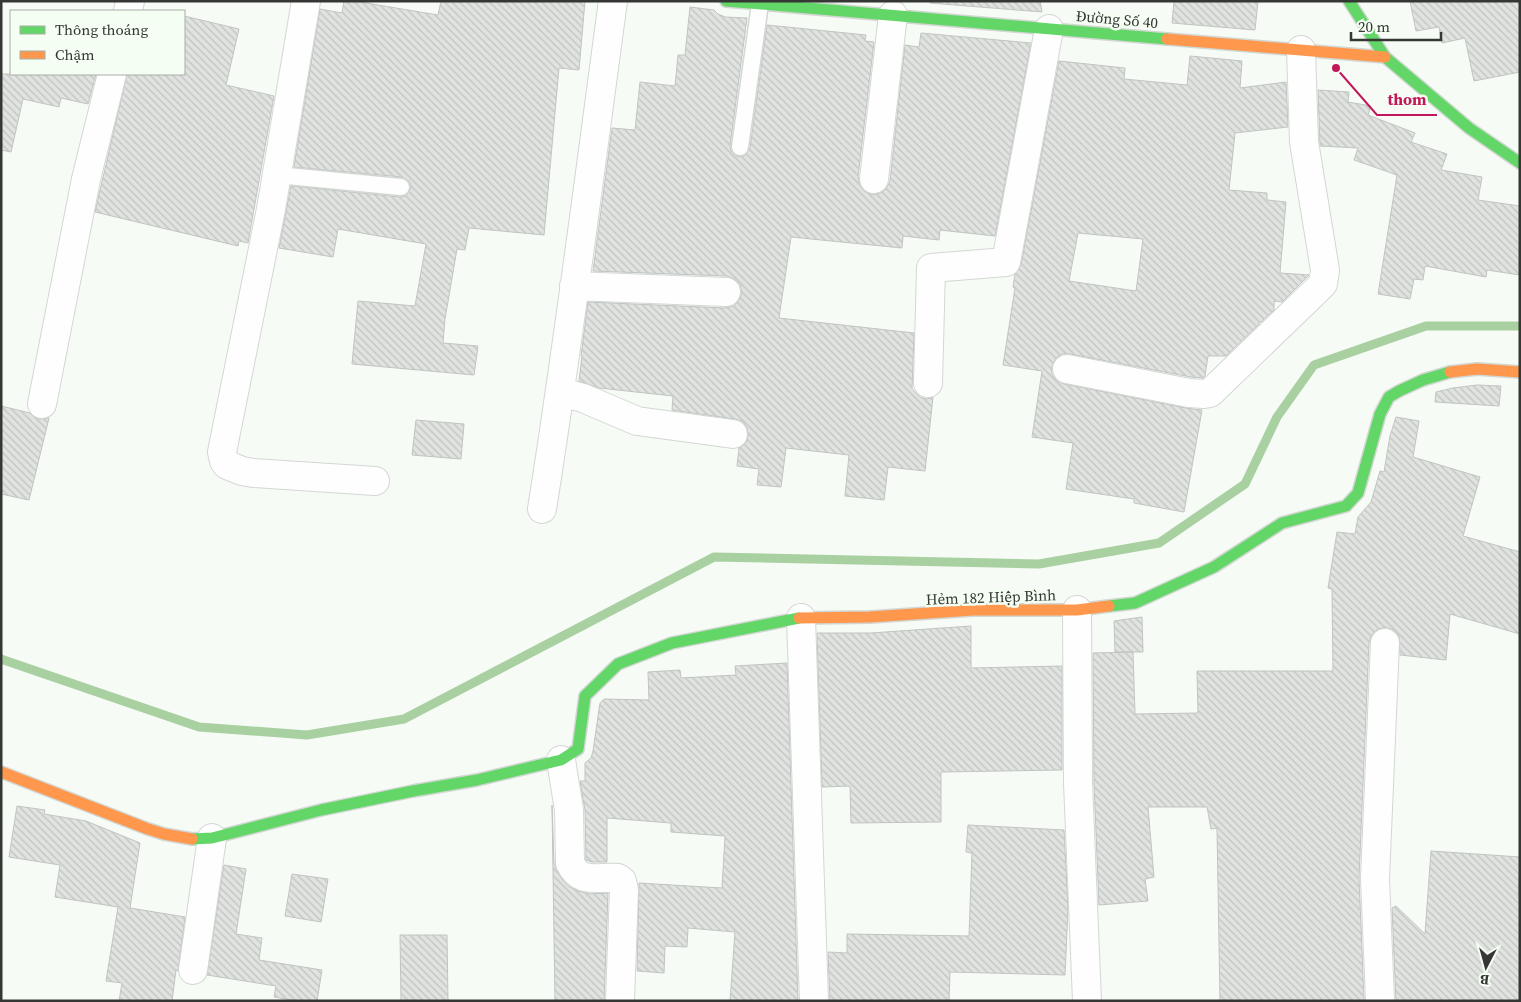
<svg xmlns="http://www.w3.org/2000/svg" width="1521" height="1002" font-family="'Source Serif 4',serif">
  <defs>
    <pattern id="building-back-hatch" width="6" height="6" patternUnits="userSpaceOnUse" patternTransform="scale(1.25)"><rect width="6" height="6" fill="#e0e3e0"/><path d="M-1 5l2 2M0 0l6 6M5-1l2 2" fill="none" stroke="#c1c3c1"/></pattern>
  </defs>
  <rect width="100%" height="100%" fill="#f6fbf6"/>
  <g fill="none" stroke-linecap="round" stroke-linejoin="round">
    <path stroke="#a9d0a1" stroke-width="9" d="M 1,659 L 199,727 L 307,735 L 404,719 L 714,557 L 1039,564 L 1159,543 L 1245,484 L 1277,417 L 1314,365 L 1426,326 L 1520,326"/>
  </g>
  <path fill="url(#building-back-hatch)" stroke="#c1c5c1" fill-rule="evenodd" d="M 344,1 L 354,1 L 438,15 L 441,1 L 585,1 L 579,70 L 559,68 L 544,235 L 469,228 L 465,250 L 457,249 L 445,319 L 443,343 L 478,346 L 474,375 L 352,364 L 358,301 L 415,306 L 426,244 L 338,229 L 333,257 L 279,248 L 291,186 L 400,197 L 406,196 L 411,188 L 410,182 L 402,177 L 294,167 L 320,9 L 342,13 Z
    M 930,1 L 1040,1 L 1042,12 L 930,3 Z
    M 1174,1 L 1258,1 L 1255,30 L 1172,23 Z
    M 1410,1 L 1520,1 L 1520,72 L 1474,81 L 1465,38 L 1442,43 L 1439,27 L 1416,31 Z
    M 690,7 L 714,10 L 718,14 L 725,17 L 747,18 L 730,146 L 731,151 L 738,157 L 744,156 L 750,148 L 767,25 L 866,35 L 865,41 L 874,42 L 858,177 L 860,185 L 864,191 L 873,195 L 880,193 L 886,189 L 890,181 L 905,45 L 919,47 L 921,33 L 1031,43 L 995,236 L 940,230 L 939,240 L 903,236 L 902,248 L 791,237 L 779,318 L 914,333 L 912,389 L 920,397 L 927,399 L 933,397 L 925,471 L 888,467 L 884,500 L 845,496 L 849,455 L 786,448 L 781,487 L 757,485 L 759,469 L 737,466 L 739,448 L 746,443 L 748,436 L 747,428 L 742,421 L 735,419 L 672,410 L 673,396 L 599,388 L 579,381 L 582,356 L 581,356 L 588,302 L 725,308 L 734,306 L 739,300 L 742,293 L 740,284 L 734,279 L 727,276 L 593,271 L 612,128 L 635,130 L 640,82 L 675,86 L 678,55 L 685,55 Z
    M 184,16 L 239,29 L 226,85 L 274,96 L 248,243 L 239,241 L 238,246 L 95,212 L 127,74 L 184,74 Z
    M 1190,56 L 1242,61 L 1240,88 L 1286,82 L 1288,127 L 1235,133 L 1229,190 L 1267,193 L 1267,200 L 1286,202 L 1280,273 L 1309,275 L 1282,302 L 1274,301 L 1274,310 L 1261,322 L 1259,322 L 1259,324 L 1226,356 L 1208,356 L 1205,376 L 1203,378 L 1191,377 L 1070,354 L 1062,354 L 1056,358 L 1052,366 L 1052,374 L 1056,380 L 1064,384 L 1186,408 L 1202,410 L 1184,512 L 1134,503 L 1134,499 L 1066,489 L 1073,443 L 1032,437 L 1042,371 L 1003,365 L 1015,288 L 1013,287 L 1015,274 L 1021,265 L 1059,61 L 1125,68 L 1124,79 L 1187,85 ZM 1078,233 L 1143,239 L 1136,291 L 1069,281 Z
    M 1,74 L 96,74 L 88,104 L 61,98 L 59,107 L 23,99 L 11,152 L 1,150 Z
    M 1318,90 L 1349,92 L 1348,102 L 1371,106 L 1368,115 L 1415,133 L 1411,142 L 1447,154 L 1441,170 L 1482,177 L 1478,200 L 1520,206 L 1520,275 L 1487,270 L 1486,277 L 1425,266 L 1423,280 L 1414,279 L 1410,299 L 1378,294 L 1397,175 L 1354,160 L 1358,148 L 1320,146 Z
    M 1477,385 L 1501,386 L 1499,406 L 1435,402 L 1436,392 L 1453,388 Z
    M 1,406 L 30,413 L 39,419 L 49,418 L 29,500 L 1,494 Z
    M 1396,417 L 1419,421 L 1413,457 L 1480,477 L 1463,536 L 1520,552 L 1520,634 L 1450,614 L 1446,660 L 1400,655 L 1399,636 L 1393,630 L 1386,627 L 1378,629 L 1372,634 L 1369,642 L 1359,878 L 1364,1001 L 1220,1001 L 1217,828 L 1211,829 L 1207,807 L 1148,807 L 1154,877 L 1145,879 L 1148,901 L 1099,905 L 1094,783 L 1093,653 L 1133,652 L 1135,714 L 1198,713 L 1197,671 L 1333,671 L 1332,589 L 1328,588 L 1337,532 L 1355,534 L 1358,517 L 1371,502 L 1380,471 L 1384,472 L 1390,436 Z
    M 416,420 L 464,424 L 461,459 L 412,455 Z
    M 1142,617 L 1143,652 L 1115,652 L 1114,621 Z
    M 971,626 L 971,668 L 1062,666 L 1062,770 L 941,772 L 941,822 L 851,823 L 850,786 L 822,787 L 817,633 L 871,633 Z
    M 787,663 L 798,1001 L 730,1001 L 735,932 L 688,928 L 687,947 L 665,946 L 664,973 L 637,971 L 639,883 L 722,888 L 725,836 L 671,832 L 671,823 L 607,818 L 607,862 L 592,862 L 586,860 L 585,810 L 580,781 L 585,781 L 585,763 L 591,758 L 593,751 L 600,703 L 604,699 L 649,700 L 648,672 L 680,670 L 681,678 L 736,675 L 735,666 Z
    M 552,805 L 554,863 L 561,878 L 568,886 L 578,891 L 590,894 L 608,893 L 604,1001 L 555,1001 Z
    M 17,806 L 45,810 L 44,814 L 86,821 L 140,843 L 130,908 L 185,917 L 178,971 L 176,970 L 172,1001 L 119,1001 L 122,983 L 106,981 L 118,907 L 55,897 L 60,865 L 9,857 Z
    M 968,825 L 1064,830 L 1068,908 L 1065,975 L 950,972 L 949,1001 L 830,1001 L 828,952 L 847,953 L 847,934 L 969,936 L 972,853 L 966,852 Z
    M 1431,851 L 1520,857 L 1518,898 L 1520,898 L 1520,1001 L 1396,1001 L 1392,908 L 1396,906 L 1425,934 Z
    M 224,865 L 246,869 L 236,934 L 262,938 L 259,960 L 322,970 L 317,1001 L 297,1001 L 274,997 L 276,986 L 207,975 Z
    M 292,874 L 328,879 L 321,922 L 285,916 Z
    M 400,935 L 447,935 L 448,1001 L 401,1001 Z"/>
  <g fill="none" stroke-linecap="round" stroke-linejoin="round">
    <g stroke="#d3d7d3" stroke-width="19">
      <path id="lane" d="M 740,147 L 760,4
        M 277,175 L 401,187"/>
    </g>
    <g stroke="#d3d7d3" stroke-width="30">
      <path id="street" d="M 306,1 L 271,209 L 222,452 L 224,461 L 227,465 L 242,471 L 253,473 L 375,481
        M 128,11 L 130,1
        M 874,179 L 893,15
        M 574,286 L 726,292
        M 1067,369 L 1189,393 L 1204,394 L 1210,393 L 1323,284 L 1325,270 L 1304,142 L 1301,50
        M 928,383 L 931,268 L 1006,262 L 1049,29
        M 561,392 L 583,398 L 637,421 L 733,434
        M 42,404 L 86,179 L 112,74
        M 542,509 C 569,340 590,170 613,1
        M 1077,610 L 1078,783 L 1087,1001
        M 801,618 L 814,1001
        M 561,760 L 569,810 L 570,863 C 580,885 598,876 618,878 L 622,881 L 624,890 L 620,1001
        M 193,970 L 212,838
        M 1380,1001 L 1375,879 L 1385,643"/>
    </g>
    <g stroke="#d3d7d3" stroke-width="14">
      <path id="fast" d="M 726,1 L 1167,39
        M 1349,1 L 1385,57 L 1469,128 L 1520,163
        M 1109,606 L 1135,603 L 1214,567 L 1282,523 L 1346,506 L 1358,493 L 1380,414 L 1389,397 L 1399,391 L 1423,380 L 1450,372
        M 192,839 L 212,838 L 321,810 L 413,791 L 477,780 L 561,760 L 578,749 L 585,696 L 618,664 L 672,643 L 799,618"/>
    </g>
    <g stroke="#d3d7d3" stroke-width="14">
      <path id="slow" d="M 1167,39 L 1385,57
        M 1450,372 L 1477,369 L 1520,372
        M 799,618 L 870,617 L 973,610 L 1077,610 L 1109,606
        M 1,772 L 148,829 L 164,834 L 192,839"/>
    </g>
    <use href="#lane" stroke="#fefefe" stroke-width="16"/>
    <use href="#street" stroke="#fefefe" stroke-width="28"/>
    <use href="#fast" stroke="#63d668" stroke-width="11"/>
    <use href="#slow" stroke="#ff974d" stroke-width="11"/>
  </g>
  <g text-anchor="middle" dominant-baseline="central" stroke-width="5" stroke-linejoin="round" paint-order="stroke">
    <g font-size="15" fill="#343733" stroke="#f5fef3">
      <text transform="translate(1117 19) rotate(5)">Đường Số 40</text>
      <text transform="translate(991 597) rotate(-2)">Hẻm 182 Hiệp Bình</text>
    </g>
  </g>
  <path fill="none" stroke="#c2185b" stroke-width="2" d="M1336 68L1377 115H1437"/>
  <circle fill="#c2185b" stroke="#f5fef3" stroke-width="2" cx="1336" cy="68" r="5"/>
  <g font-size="16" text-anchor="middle" font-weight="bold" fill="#c2185b" stroke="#f5fef3" stroke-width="5" stroke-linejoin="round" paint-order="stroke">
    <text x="1407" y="105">thom</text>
  </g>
  <rect width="1521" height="1002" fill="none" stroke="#343733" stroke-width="5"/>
  <rect x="10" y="10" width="175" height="65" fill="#f5fef3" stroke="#a8aea6"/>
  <rect x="20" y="26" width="25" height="8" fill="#63d668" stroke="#a8aea6"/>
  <text x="55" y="35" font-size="15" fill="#343733">Thông thoáng</text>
  <rect x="20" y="51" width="25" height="8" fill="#ff974d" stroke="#a8aea6"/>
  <text x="55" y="60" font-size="15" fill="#343733">Chậm</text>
  <g transform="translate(1486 967) rotate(186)" stroke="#f5fef3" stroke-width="4" paint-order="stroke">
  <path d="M0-4L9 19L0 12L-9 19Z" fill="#343733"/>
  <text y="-8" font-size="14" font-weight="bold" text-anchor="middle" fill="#343733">B</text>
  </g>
  <path d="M1351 32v8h90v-8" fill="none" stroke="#343733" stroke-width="2.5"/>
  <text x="1358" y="32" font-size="15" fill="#343733" stroke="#f5fef3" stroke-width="4" paint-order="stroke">20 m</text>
</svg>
